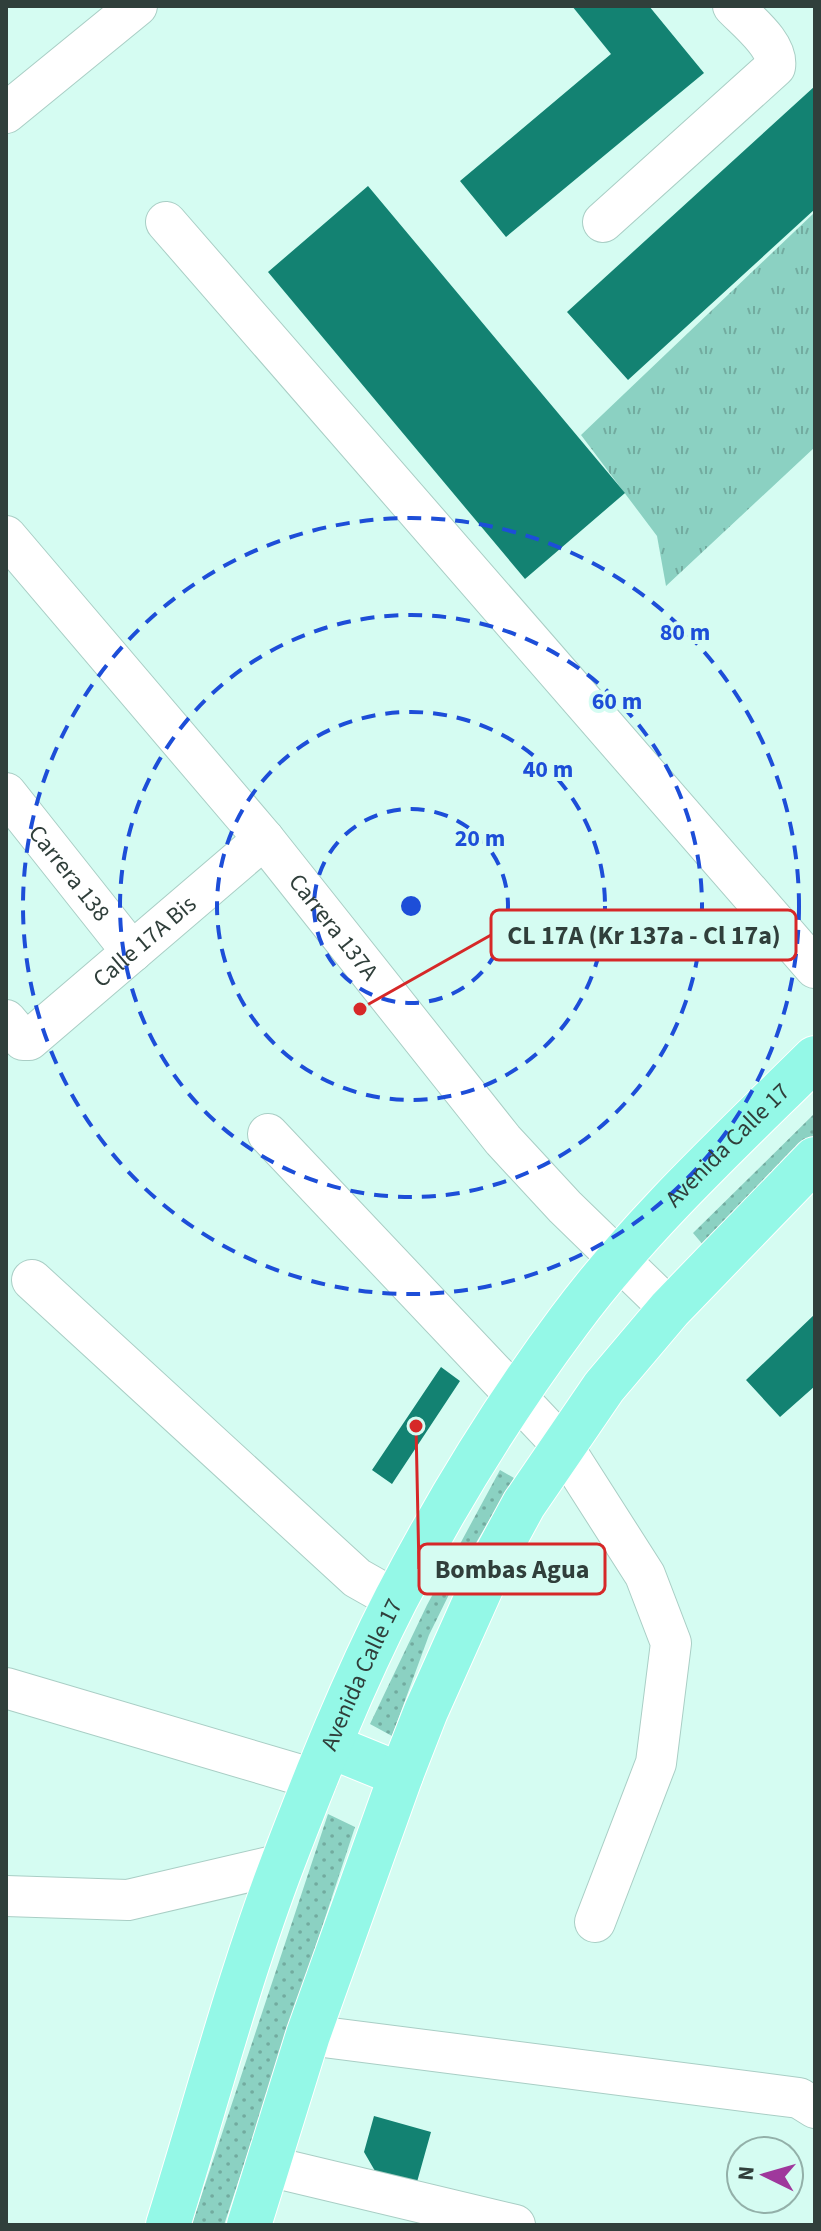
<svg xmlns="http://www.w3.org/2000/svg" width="821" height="2231" font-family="'Source Sans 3',sans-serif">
  <defs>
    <pattern id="grass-dots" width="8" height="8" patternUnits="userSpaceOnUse" patternTransform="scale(2)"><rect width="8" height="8" fill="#8bd1c2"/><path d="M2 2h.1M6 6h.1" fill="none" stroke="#72ab9f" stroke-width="1.8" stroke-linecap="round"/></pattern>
    <pattern id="park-tufts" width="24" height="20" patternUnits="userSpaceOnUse" patternTransform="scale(2)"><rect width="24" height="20" fill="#8bd1c2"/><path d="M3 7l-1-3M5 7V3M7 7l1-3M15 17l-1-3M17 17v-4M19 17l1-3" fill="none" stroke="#72ab9f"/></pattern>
  </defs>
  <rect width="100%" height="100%" fill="#d5fcf2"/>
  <path fill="url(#grass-dots)" d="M 815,1113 L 815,1150 L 710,1253 L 693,1233 Z
    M 500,1470 L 514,1478 L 466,1560 L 429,1635 L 392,1736 L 370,1724 L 427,1605 Z
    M 328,1814 L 355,1827 L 224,2225 L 192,2224 Z"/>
  <path fill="url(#park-tufts)" d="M 815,212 L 815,447 L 666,586 L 657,536 L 581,435 Z"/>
  <path fill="#138272" d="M 572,6 L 649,6 L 704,73 L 506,237 L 460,181 L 611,54 Z
    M 815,86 L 815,209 L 628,380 L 567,312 Z
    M 368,186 L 625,493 L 525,579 L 268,272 Z
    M 815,1314 L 815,1386 L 780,1417 L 746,1380 Z
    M 441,1367 L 460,1381 L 392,1484 L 372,1470 Z
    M 374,2116 L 431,2132 L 417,2182 L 375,2171 L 364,2152 Z"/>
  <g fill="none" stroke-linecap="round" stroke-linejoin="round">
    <g stroke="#a9cec5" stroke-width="42">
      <g id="minor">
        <path d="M 6,113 L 137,6"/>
        <path d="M 166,222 L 815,968"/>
        <path d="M 603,222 L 775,67 C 779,45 747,21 733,6"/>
        <path id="s1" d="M 6,536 L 264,839 L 503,1140 L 565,1207 L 670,1309"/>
        <path id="s2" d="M 6,793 L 132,952"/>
        <path id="s3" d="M 6,1020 L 23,1040 L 29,1040 L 264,839"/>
        <path d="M 268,1134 L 562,1445 L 645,1575 L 671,1643 L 656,1763 L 595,1922"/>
        <path d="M 32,1280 L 357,1578 L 396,1600"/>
        <path d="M 6,1688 L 317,1780"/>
        <path d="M 6,1896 L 128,1900 L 282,1864"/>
        <path d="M 308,2035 L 799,2098 L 815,2108"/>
        <path d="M 268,2166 L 515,2225"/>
      </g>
    </g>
    <g stroke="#fff" stroke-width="46">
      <g id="major">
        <path d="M 330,1746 L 401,1775"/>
        <path id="s4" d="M 168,2225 C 206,2104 238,1980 283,1862 C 317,1773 353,1683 396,1599 C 446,1503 504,1408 569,1321 C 640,1225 730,1142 815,1058"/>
        <path d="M 249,2225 L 308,2035 L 401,1775 L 426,1711 L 493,1561 L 524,1504 L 604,1387 L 670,1309 L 815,1159"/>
      </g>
    </g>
    <use href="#minor" stroke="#fff" stroke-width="40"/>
    <use href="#major" stroke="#94f8e7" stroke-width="44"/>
  </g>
  <g fill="none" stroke="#1d4ed8" stroke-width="4" stroke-dasharray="14 10">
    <circle cx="411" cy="906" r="97"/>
    <circle cx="411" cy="906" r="194"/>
    <circle cx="411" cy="906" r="291"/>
    <circle cx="411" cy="906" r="388"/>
  </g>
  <g text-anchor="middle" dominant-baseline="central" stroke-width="8" stroke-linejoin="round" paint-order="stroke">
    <g font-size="24" fill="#303f3b" stroke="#d5fcf2">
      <text stroke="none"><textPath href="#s2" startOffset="102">Carrera 138</textPath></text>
      <text stroke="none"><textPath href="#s1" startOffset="510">Carrera 137A</textPath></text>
      <text stroke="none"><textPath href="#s3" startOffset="184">Calle 17A Bis</textPath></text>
      <text stroke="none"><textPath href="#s4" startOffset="1232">Avenida Calle 17</textPath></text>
      <text stroke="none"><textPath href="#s4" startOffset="584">Avenida Calle 17</textPath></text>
    </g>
  </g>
  <circle cx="411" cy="906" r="12" fill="#1d4ed8" stroke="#d5fcf2" stroke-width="4"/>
  <g font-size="24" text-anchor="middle" font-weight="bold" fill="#1d4ed8" stroke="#d5fcf2" stroke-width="8" stroke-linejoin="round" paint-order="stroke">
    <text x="685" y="640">80 m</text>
    <text x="617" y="709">60 m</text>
    <text x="548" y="777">40 m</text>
    <text x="480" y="846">20 m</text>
  </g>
  <path fill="none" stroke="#d62828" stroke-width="3" d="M360 1009L491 935M416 1426L419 1569"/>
  <g fill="#d62828" stroke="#d5fcf2" stroke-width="3">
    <circle cx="360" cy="1009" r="8"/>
    <circle cx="416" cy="1426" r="8"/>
  </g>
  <g fill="#d5fcf2" stroke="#d62828" stroke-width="3">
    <rect x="491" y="910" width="305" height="50" rx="8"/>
    <rect x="419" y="1544" width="186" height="50" rx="8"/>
  </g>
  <g font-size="26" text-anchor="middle" font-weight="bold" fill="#303f3b">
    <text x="644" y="944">CL 17A (Kr 137a - Cl 17a)</text>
    <text x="512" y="1578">Bombas Agua</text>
  </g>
  <rect width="821" height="2231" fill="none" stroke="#303f3b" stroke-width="16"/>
  <g transform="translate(765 2175) rotate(275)"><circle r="38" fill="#d5fcf2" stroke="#93b0a9" stroke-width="2"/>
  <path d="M0-6L14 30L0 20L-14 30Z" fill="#9f389c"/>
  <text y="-12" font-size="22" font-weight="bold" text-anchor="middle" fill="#303f3b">N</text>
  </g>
</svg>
